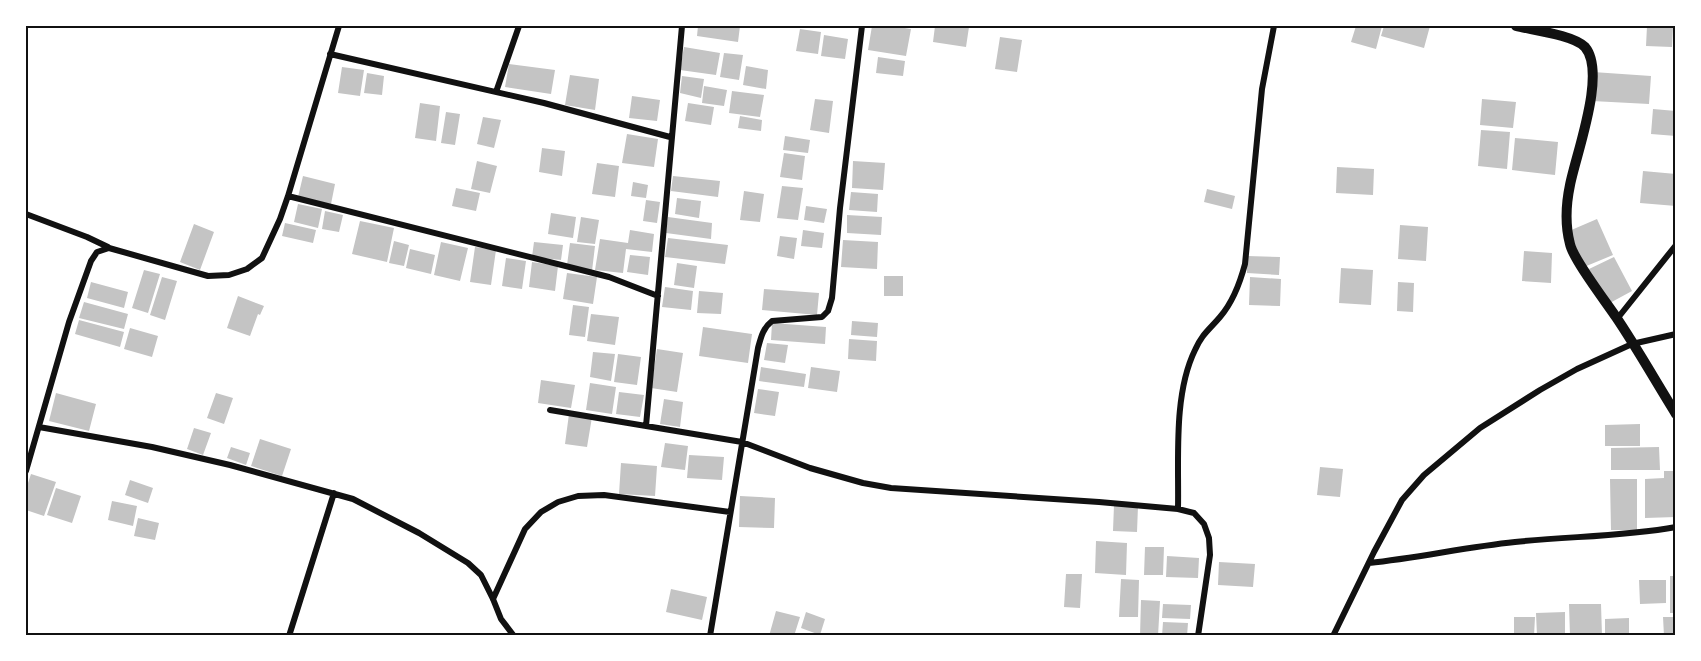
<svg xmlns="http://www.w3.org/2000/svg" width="1701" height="661" font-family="Jost,sans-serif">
  <rect width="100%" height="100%" fill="#fff"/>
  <path fill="#c4c4c4" d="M 698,26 L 740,26 L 738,42 L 697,36 Z
    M 872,26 L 892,26 L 911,29 L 906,56 L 868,50 Z
    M 935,26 L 969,27 L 966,47 L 933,42 Z
    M 1356,26 L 1382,26 L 1376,49 L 1351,42 Z
    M 1384,26 L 1430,26 L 1424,48 L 1381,36 Z
    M 1647,26 L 1673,26 L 1672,47 L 1646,46 Z
    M 800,29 L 821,32 L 818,54 L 796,51 Z
    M 824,35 L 848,39 L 845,59 L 821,56 Z
    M 1000,37 L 1022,40 L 1017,72 L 995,69 Z
    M 684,47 L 720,53 L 716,75 L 680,70 Z
    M 724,53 L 743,55 L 739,80 L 720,77 Z
    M 878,57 L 905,61 L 903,76 L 876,73 Z
    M 509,64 L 555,70 L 551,94 L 505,87 Z
    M 746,66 L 768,70 L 766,89 L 743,85 Z
    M 342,67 L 364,70 L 360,96 L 338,93 Z
    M 1593,72 L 1651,76 L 1649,104 L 1592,101 Z
    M 367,73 L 384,76 L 382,95 L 364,93 Z
    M 570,75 L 599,79 L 595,110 L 565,105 Z
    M 682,76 L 704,79 L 701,98 L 680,93 Z
    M 704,86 L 727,90 L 724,106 L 702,103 Z
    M 732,91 L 764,95 L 760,117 L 729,113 Z
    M 632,96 L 660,100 L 657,121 L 629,118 Z
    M 815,99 L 833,101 L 829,133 L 810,130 Z
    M 1482,99 L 1516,102 L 1513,128 L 1480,125 Z
    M 420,103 L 440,106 L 436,141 L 415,138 Z
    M 688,103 L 714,107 L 711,125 L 685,121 Z
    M 1653,109 L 1676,111 L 1676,136 L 1651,134 Z
    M 446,112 L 460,114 L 455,145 L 441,143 Z
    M 740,116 L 762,120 L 761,131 L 738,128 Z
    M 483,117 L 501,120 L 494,148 L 477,144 Z
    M 1481,130 L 1510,132 L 1507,169 L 1478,166 Z
    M 627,134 L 658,139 L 654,167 L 622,163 Z
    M 785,136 L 810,140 L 808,153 L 783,150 Z
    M 1515,138 L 1558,142 L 1555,175 L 1512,170 Z
    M 542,148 L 565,151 L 562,176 L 539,172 Z
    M 784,153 L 805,156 L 802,180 L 780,177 Z
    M 477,161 L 497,166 L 490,193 L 471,189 Z
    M 853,161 L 885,163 L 883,190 L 852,188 Z
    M 597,163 L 619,166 L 615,197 L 592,194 Z
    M 1337,167 L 1374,169 L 1373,195 L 1336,193 Z
    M 1643,171 L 1676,174 L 1676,206 L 1640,203 Z
    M 303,176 L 335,184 L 331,204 L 298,197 Z
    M 673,176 L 720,181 L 718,197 L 671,191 Z
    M 633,182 L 648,185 L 646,198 L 631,196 Z
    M 782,186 L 803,188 L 798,220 L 777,218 Z
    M 456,188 L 480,193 L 476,211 L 452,206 Z
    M 1207,189 L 1235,196 L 1232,209 L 1204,202 Z
    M 744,191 L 764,194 L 760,222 L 740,220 Z
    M 851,192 L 878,194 L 877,212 L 849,210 Z
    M 677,198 L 701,201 L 699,218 L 675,214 Z
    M 646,200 L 660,202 L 657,223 L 643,221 Z
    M 298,204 L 322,209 L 318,228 L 294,222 Z
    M 806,206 L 827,209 L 824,223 L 804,220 Z
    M 325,211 L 343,215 L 339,232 L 322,229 Z
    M 551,213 L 576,217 L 573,238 L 548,234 Z
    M 847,215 L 882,217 L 881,235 L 847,233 Z
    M 581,217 L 599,220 L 595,244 L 577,242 Z
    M 668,217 L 712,223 L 711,239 L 666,233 Z
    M 1597,219 L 1613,255 L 1584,267 L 1569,231 Z
    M 360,221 L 394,228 L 387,262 L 352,254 Z
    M 285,223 L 316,230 L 313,243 L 282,236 Z
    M 194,224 L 214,232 L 200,270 L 180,262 Z
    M 1400,225 L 1428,227 L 1426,261 L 1398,259 Z
    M 630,230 L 654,234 L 652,252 L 626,249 L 623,273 L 595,270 L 600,239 L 628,243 Z
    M 803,230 L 824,233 L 822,248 L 801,246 Z
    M 780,236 L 797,238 L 794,259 L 777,256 Z
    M 668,238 L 728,245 L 725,264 L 665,257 Z
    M 843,240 L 878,242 L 877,269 L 841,267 Z
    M 394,241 L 409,245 L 404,266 L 389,263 Z
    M 441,242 L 468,248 L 460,281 L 434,275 Z
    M 534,242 L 563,245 L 561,260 L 532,257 Z
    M 570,243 L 595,246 L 592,271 L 567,265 Z
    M 475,247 L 496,250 L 491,285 L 470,282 Z
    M 410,249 L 435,255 L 431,274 L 406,268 Z
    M 1524,251 L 1552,253 L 1551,283 L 1522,281 Z
    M 630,255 L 650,257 L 648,275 L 627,272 Z
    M 1247,256 L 1280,257 L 1279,275 L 1247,273 Z
    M 1614,257 L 1632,291 L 1608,304 L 1589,269 Z
    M 506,258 L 526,261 L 522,289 L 502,286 Z
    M 532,262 L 558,266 L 555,291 L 529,287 Z
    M 677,263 L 697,266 L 694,288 L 674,285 Z
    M 1341,268 L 1373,270 L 1371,305 L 1339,303 Z
    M 144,270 L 160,274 L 148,313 L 132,308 Z
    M 567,273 L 597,277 L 593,304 L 563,299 Z
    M 884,276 L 903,276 L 903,296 L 884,296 Z
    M 162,277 L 177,281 L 165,320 L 150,315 Z
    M 1250,277 L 1281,279 L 1280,306 L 1249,305 Z
    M 91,282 L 128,292 L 124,308 L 87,298 Z
    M 1398,282 L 1414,283 L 1413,312 L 1397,311 Z
    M 665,287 L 693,291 L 691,310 L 662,307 Z
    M 764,289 L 819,293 L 817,315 L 762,310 Z
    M 699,291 L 723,293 L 721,314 L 697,313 Z
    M 238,296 L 264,306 L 260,315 L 258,314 L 250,336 L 227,328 Z
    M 84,302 L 128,314 L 124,329 L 79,318 Z
    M 573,305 L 589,307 L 585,337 L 569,335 Z
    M 591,314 L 619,317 L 615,345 L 587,341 Z
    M 79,320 L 124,332 L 120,347 L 75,334 Z
    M 852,321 L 878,323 L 877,337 L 851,335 Z
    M 772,323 L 826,327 L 825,344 L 771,340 Z
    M 703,327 L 752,334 L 748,363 L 699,356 Z
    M 130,328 L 158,336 L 152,357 L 124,349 Z
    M 849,339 L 877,341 L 876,361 L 848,359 Z
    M 767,343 L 788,345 L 785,363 L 764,360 Z
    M 657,349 L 683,353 L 677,392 L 651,388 Z
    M 593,352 L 615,354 L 611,381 L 590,377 Z
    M 618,354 L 641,357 L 637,385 L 614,382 Z
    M 761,367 L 806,374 L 804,387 L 759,381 Z
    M 811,367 L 840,371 L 837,392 L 808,388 Z
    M 541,380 L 575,385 L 571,408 L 538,403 Z
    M 590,383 L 616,387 L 612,414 L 586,410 Z
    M 758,389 L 779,392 L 775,416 L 754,413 Z
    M 619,392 L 644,395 L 640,417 L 616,414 Z
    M 56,393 L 96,404 L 89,431 L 49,421 Z
    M 216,393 L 233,398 L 224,424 L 207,418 Z
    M 664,399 L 683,402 L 680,427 L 660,424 Z
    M 569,414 L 592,417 L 587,447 L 565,444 Z
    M 1640,424 L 1640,446 L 1605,446 L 1605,425 Z
    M 194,428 L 211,433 L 203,455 L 187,449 Z
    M 260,439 L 291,449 L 282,476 L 251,466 Z
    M 665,443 L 688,446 L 685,470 L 661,467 Z
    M 231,447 L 250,453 L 246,465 L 227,458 Z
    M 1659,447 L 1660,470 L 1611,470 L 1611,448 Z
    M 689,455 L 724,457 L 722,480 L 687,478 Z
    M 621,463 L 657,466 L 655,496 L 619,494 Z
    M 1320,467 L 1343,469 L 1340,497 L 1317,495 Z
    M 1664,471 L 1676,471 L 1676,517 L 1645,518 L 1645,479 L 1664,478 Z
    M 31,474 L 56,482 L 44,516 L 26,510 L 26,489 Z
    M 1610,479 L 1637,479 L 1637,530 L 1611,530 Z
    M 130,480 L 153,488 L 148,503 L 125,495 Z
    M 56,488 L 81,496 L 72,523 L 47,515 Z
    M 740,496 L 775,498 L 774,528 L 739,527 Z
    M 112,501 L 137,506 L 133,526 L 108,520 Z
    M 1114,505 L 1138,506 L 1137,532 L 1113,531 Z
    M 138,518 L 159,523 L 155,540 L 134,536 Z
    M 1096,541 L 1127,543 L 1126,575 L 1095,573 Z
    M 1145,547 L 1164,547 L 1163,575 L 1144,575 Z
    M 1167,556 L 1199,558 L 1198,578 L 1166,577 Z
    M 1219,562 L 1255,564 L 1253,587 L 1218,585 Z
    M 1066,574 L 1082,574 L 1080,608 L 1064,607 Z
    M 1670,576 L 1676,576 L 1676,613 L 1670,613 Z
    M 1121,579 L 1139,580 L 1138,617 L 1119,617 Z
    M 1639,580 L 1666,580 L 1666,603 L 1640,604 Z
    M 671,589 L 707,597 L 702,620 L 666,612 Z
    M 1141,600 L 1160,601 L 1158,636 L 1140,636 Z
    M 1163,604 L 1191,605 L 1190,619 L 1162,618 Z
    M 1569,604 L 1601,604 L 1602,636 L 1570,636 Z
    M 776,611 L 800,617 L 794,636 L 769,636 Z
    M 806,612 L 825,619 L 820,635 L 801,628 Z
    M 1565,612 L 1565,636 L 1537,636 L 1536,613 Z
    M 1514,617 L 1535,617 L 1534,636 L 1514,636 Z
    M 1663,617 L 1676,617 L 1676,636 L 1664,636 Z
    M 1629,618 L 1629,636 L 1605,636 L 1605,619 Z
    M 1163,622 L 1188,623 L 1187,636 L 1162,636 Z"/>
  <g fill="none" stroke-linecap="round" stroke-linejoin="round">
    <path stroke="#111" stroke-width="6" d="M 330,54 L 544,103 L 670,137
      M 496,92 L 519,26
      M 288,196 L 609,277 L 658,296
      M 26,214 L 87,237 L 108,247
      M 1617,319 L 1676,245
      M 550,410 L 742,442 L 810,468 L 863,483 L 891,488 L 1099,502 L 1178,509 L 1194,513 L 1204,524 L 1209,538 L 1210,555 L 1198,636
      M 646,426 L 682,26
      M 39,427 L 152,447 L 230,465 L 353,499 L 419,533 L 468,563 L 481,575 L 493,599 L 501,619 L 514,636
      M 26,471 L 69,322 L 91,261 L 97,252 L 109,248 L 208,276 L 229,275 L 247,269 L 262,258 L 280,219 L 288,196 L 339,26
      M 1178,509 C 1179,460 1173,395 1195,350 C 1202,334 1209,330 1220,317 C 1233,302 1240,283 1245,264 L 1262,89 L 1274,26
      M 1369,563 C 1418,558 1466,547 1515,542 C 1569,536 1622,537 1676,527
      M 493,599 L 525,529 L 541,512 L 558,502 L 578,496 L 604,495 L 730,512
      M 289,636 L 334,493
      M 710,636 L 758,348 C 761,337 763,328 772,321 L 822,317 L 828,311 L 832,298 L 840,208 L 862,26
      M 1333,636 L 1374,552 L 1402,500 L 1424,475 L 1480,428 L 1540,390 L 1577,369 L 1632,344 L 1676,334"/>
    <path stroke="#111" stroke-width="10" d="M 1516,26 C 1532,30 1574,35 1585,47 C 1607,73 1576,154 1570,185 C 1566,204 1565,225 1570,244 C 1573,259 1606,302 1616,317 C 1637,348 1656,382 1676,414"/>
  </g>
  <rect width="1701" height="661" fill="none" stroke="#ffffff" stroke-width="54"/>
  <rect x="27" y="27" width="1647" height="607" fill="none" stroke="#111" stroke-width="2"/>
</svg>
